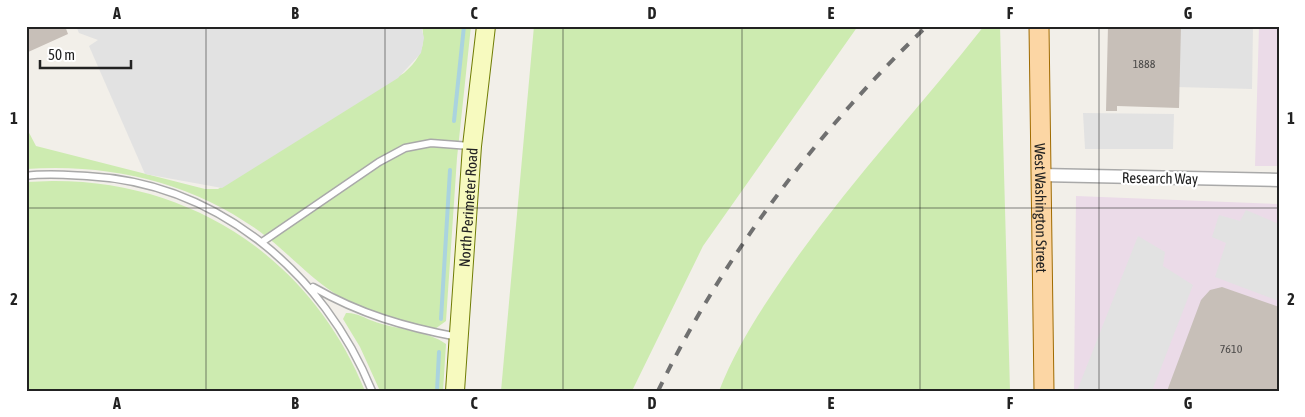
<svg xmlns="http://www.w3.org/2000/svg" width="1305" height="417" font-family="'Asap Condensed',sans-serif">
  <rect width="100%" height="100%" fill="#f2efe9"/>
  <path fill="#ebdbe8" d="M 1259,26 L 1279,26 L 1279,166 L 1255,166 Z
    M 1076,196 L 1279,204 L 1279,391 L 1074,391 Z"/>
  <path fill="#cdebb0" d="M 422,26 L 471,26 L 457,158 L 446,321 L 435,329 C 403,321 370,314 342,298 C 311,280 288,252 259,231 C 191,182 109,163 26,169 L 26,127 L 36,146 L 205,189 L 218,189 L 404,73 C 420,59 426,47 422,26 Z
    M 534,26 L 858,26 L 703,246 L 632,391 L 501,391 Z
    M 984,26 L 1000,26 L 1010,391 L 719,391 C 735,350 758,314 782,279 C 843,189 917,111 984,26 Z
    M 52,181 C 193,180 312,260 365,391 L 26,391 L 26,182 Z
    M 346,313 C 355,312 365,318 373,321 C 393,329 429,331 446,344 L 443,391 L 380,391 L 360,347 L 343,319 Z"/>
  <path fill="#e2e2e2" d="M 76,26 L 421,26 L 424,38 L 421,53 L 398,78 L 222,188 L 145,174 L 89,46 L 98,40 L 79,33 Z
    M 1177,26 L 1253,26 L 1252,89 L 1176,87 Z
    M 1083,113 L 1174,114 L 1173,149 L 1085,149 Z
    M 1246,210 L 1279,224 L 1279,301 L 1215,277 L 1226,243 L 1212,237 L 1219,215 L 1240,221 Z
    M 1138,236 L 1165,252 L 1163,266 L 1193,285 L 1152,391 L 1077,391 Z"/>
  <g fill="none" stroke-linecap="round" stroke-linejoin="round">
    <path stroke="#aad3df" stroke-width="4" d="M 454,121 L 464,26
      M 441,319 L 450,170
      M 437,391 L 439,352"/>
  </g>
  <path fill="#c7bfb8" d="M 26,26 L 65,26 L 68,34 L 26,53 Z
    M 1108,26 L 1181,26 L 1179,108 L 1117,106 L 1117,111 L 1106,111 Z
    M 1222,287 L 1279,307 L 1279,391 L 1167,391 L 1201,300 L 1210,290 Z"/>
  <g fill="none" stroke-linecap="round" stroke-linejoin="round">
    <g stroke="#a9a9a9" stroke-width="9">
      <path id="lane" d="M 26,176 C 47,173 67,175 87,176 C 218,183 324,273 372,391
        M 262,242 L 379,162 L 405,148 L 431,143 L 470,146
        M 313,287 C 360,314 405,327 458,337"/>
    </g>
    <g stroke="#a9a9a9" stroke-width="15">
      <path id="street" d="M 1041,175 L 1279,180"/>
    </g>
    <g stroke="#707d05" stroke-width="20">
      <g id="secondary">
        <path id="s1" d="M 455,391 L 472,146 L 486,26"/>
      </g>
    </g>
    <g stroke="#a06b00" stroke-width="21">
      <g id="primary">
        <path id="s2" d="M 1039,26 L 1044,391"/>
      </g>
    </g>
    <use href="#lane" stroke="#fff" stroke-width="6"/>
    <use href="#street" stroke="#fff" stroke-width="12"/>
    <use href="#secondary" stroke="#f7fabf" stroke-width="18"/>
    <use href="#primary" stroke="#fcd6a4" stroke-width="19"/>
    <path stroke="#707070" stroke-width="4" stroke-dasharray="10 10" stroke-linecap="butt" d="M 658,391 C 724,255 817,131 927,26"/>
  </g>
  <path fill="none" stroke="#222" stroke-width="1" stroke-opacity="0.55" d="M 206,26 L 206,391M 385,26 L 385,391M 563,26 L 563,391M 742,26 L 742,391M 920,26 L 920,391M 1099,26 L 1099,391M 26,208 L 1279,208"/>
  <g text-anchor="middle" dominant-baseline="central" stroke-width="4.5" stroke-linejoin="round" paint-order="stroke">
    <g font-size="12" fill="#4b4948">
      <text x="1144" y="64">1888</text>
      <text x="1231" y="349">7610</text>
    </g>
    <g font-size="15" fill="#222" stroke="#fff">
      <text transform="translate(1160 178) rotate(1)">Research Way</text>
      <text stroke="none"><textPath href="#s1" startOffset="184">North Perimeter Road</textPath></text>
      <text stroke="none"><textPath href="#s2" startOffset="182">West Washington Street</textPath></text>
    </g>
  </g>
  <rect width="1305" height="417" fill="none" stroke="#ffffff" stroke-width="55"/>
  <path d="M40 60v8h91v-8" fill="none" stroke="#222222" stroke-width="2.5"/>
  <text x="48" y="60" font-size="15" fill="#222222" stroke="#ffffff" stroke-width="4" paint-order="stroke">50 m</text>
  <rect x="28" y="28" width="1250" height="362" fill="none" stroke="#222" stroke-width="2"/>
  <g font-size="16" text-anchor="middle" font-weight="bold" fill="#222">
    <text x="117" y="19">A</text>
    <text x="295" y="19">B</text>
    <text x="474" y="19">C</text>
    <text x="652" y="19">D</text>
    <text x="831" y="19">E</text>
    <text x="1010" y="19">F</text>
    <text x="1188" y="19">G</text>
    <text x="14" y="124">1</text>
    <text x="1291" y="124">1</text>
    <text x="14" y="305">2</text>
    <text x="1291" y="305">2</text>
    <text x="117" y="409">A</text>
    <text x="295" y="409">B</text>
    <text x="474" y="409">C</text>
    <text x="652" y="409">D</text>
    <text x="831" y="409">E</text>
    <text x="1010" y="409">F</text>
    <text x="1188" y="409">G</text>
  </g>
</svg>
